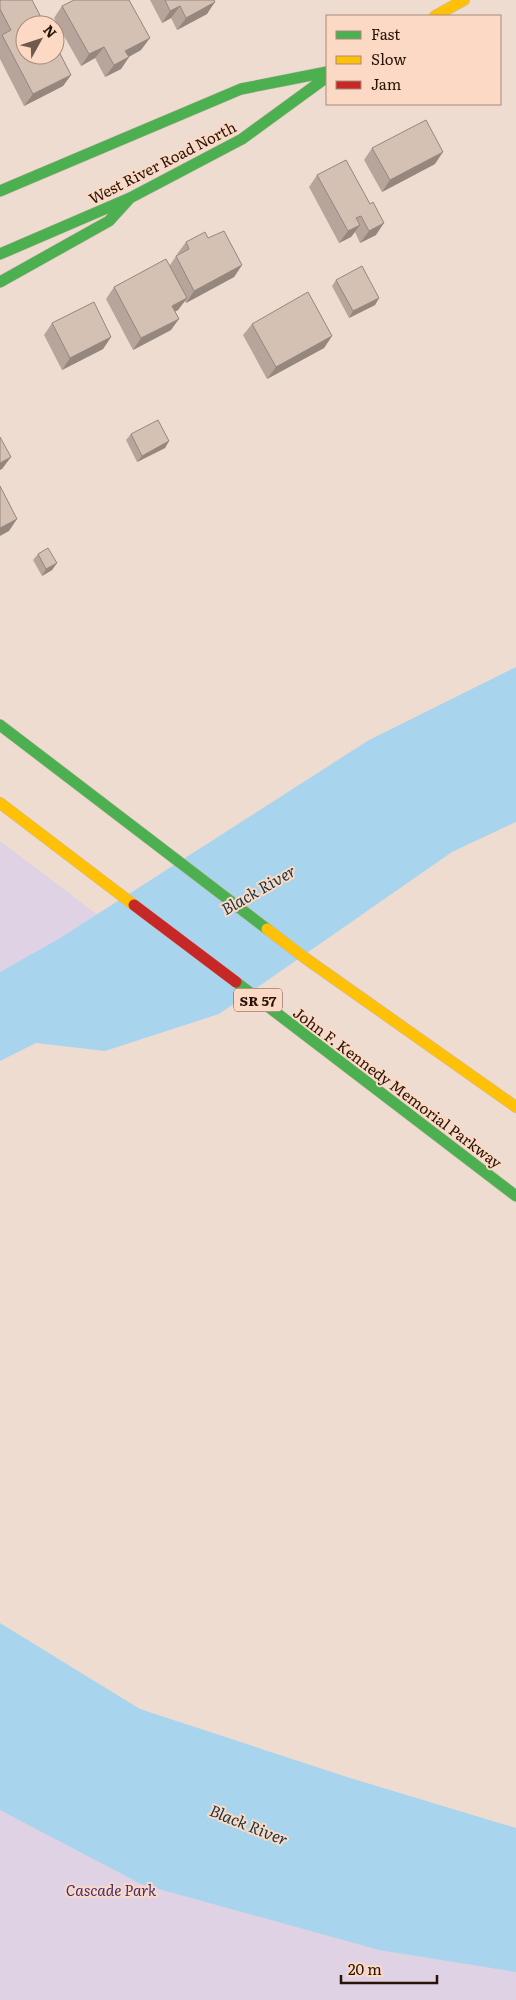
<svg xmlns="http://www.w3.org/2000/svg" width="516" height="2000" font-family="Literata,serif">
  <rect width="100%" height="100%" fill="#efdcd1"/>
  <path fill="#ded2e4" d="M 0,841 L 148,953 L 0,1028 Z
    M 0,1706 L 516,1893 L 516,2000 L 0,2000 Z"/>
  <path fill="#a8d5ed" d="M 516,667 L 516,822 L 452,852 L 219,1014 L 105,1051 L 36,1043 L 0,1061 L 0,972 L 57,940 L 369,740 Z
    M 0,1623 L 140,1709 L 347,1777 L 516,1828 L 516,1972 L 379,1950 L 141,1884 L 0,1810 Z"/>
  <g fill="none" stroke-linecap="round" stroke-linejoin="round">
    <g stroke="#cab7ac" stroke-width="12">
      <path id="fast" d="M 0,191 L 241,89 L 327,72
        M 0,254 L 130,198 L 242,139 L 327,77
        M 0,282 L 109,221 L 130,198
        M 0,725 L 267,929
        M 236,982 L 516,1196"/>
    </g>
    <g stroke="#cab7ac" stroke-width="12">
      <path id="slow" d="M 435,16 L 464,0
        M 0,803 L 134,905
        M 267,929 L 305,958 L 516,1107"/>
    </g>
    <g stroke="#cab7ac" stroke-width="12">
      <path id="jam" d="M 134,905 L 236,982"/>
    </g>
    <use href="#fast" stroke="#4caf50" stroke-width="11"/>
    <use href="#slow" stroke="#ffc107" stroke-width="11"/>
    <use href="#jam" stroke="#c62828" stroke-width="11"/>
  </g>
  <path fill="#b7a59b" d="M 0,0 L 71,75 L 63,86 L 24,106 L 0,59 Z
    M 150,0 L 214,0 L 207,14 L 177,30 L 171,18 L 162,23 Z
    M 62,6 L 141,50 L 129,57 L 121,69 L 105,77 L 95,58 L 81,66 L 54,18 Z
    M 372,148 L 435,164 L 382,192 L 364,160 Z
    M 346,160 L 376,235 L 360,243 L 355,232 L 351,237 L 339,243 L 309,187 L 317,175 Z
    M 208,238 L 242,265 L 234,277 L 186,303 L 185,301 L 178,310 L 175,311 L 171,330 L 133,350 L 106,299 L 114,287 L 170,265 L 176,256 L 178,255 L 177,254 L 186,242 Z
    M 336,280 L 379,298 L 375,305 L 349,318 L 332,286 Z
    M 52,323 L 111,337 L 103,349 L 62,370 L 44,335 Z
    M 252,324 L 332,336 L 324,348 L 267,379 L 243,335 Z
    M 131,434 L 169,441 L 165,448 L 137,462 L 126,440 Z
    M 38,554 L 57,563 L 52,570 L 42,576 L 33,560 Z"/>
  <path fill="#95867e" d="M 215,2 L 207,14 L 177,30 L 186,18 Z
    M 180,6 L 171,18 L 162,23 L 170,11 Z
    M 150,38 L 141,50 L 117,63 L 125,51 Z
    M 104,47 L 95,58 L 81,66 L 89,54 Z
    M 129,57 L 121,69 L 105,77 L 114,65 Z
    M 71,75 L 63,86 L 24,106 L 33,94 Z
    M 443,152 L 435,164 L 382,192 L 390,180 Z
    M 384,223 L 376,235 L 360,243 L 369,231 Z
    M 360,225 L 351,237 L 339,243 L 348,231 Z
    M 242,265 L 234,277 L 186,303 L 194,291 Z
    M 187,298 L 178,310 L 164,318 L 172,306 Z
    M 379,298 L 375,305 L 349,318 L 353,311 Z
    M 179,319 L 171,330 L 133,350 L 141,338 Z
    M 332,336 L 324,348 L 267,379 L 276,367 Z
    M 111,337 L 103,349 L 62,370 L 70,358 Z
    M 169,441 L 165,448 L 137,462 L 142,456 Z
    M 11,457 L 2,469 L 0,470 L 0,463 Z
    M 17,519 L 9,531 L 0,536 L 0,528 Z
    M 57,563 L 52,570 L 42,576 L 46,569 Z"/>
  <path fill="#d5c0b4" stroke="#95867e" d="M 0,0 L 32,0 L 45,25 L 25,25 L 25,55 L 55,55 L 55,44 L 71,75 L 33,94 L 2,35 L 11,30 L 0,9 Z
    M 74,0 L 129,0 L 150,38 L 125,51 L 129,57 L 114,65 L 104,47 L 89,54 L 62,6 Z
    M 165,0 L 214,0 L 215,2 L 186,18 L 180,6 L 170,11 Z
    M 426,120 L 443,152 L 390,180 L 372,148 Z
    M 346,160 L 370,204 L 373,202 L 384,223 L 369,231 L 361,216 L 356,218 L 360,225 L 348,231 L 317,175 Z
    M 224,231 L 242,265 L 194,291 L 176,256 L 189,249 L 186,242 L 205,232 L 208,238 Z
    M 166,259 L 187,298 L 172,306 L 179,319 L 141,338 L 114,287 Z
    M 362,266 L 379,298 L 353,311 L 336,280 Z
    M 308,292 L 332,336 L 276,367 L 252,324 Z
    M 94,302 L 111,337 L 70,358 L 52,323 Z
    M 158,420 L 169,441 L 142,456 L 131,434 Z
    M 0,437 L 11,457 L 0,463 Z
    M 0,486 L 17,519 L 0,528 Z
    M 48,548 L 57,563 L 46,569 L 38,554 Z"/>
  <g text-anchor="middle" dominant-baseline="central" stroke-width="4" stroke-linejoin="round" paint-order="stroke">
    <rect fill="#fcd9c4" stroke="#684f40" stroke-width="1" x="234" y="988.5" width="48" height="23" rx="4"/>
    <g font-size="14" font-weight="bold" fill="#281407">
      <text x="258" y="1000">SR 57</text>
    </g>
    <g font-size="15" fill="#281407" stroke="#fcd9c4">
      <text transform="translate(162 162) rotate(-27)">West River Road North</text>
      <text transform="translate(398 1087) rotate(37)">John F. Kennedy Memorial Parkway</text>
    </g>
    <g font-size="15" font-style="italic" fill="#402b75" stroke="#fcd9c4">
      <text x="111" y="1889">Cascade Park</text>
    </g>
    <g font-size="16" font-style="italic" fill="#143646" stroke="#fcd9c4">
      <text transform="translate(258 889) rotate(-30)">Black River</text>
      <text transform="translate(249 1824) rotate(22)">Black River</text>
    </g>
  </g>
  <rect x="326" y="15" width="175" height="90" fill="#fcd9c4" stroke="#a78a78"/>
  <rect x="336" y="31" width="25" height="8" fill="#4caf50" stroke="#a78a78"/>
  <text x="371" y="40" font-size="15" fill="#281407">Fast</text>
  <rect x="336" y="56" width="25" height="8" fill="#ffc107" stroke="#a78a78"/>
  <text x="371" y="65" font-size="15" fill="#281407">Slow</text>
  <rect x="336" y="81" width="25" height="8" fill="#c62828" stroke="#a78a78"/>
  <text x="371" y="90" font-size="15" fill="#281407">Jam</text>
  <g transform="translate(40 40) rotate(50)"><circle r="24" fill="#fcd9c4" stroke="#a78a78"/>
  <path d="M0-4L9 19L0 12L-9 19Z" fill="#6e5a4e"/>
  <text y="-8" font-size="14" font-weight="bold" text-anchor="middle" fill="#281407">N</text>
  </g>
  <path d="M341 1975v8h96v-8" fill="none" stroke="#281407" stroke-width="2.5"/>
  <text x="348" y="1975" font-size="15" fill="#281407" stroke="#fcd9c4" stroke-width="4" paint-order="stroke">20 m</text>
</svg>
